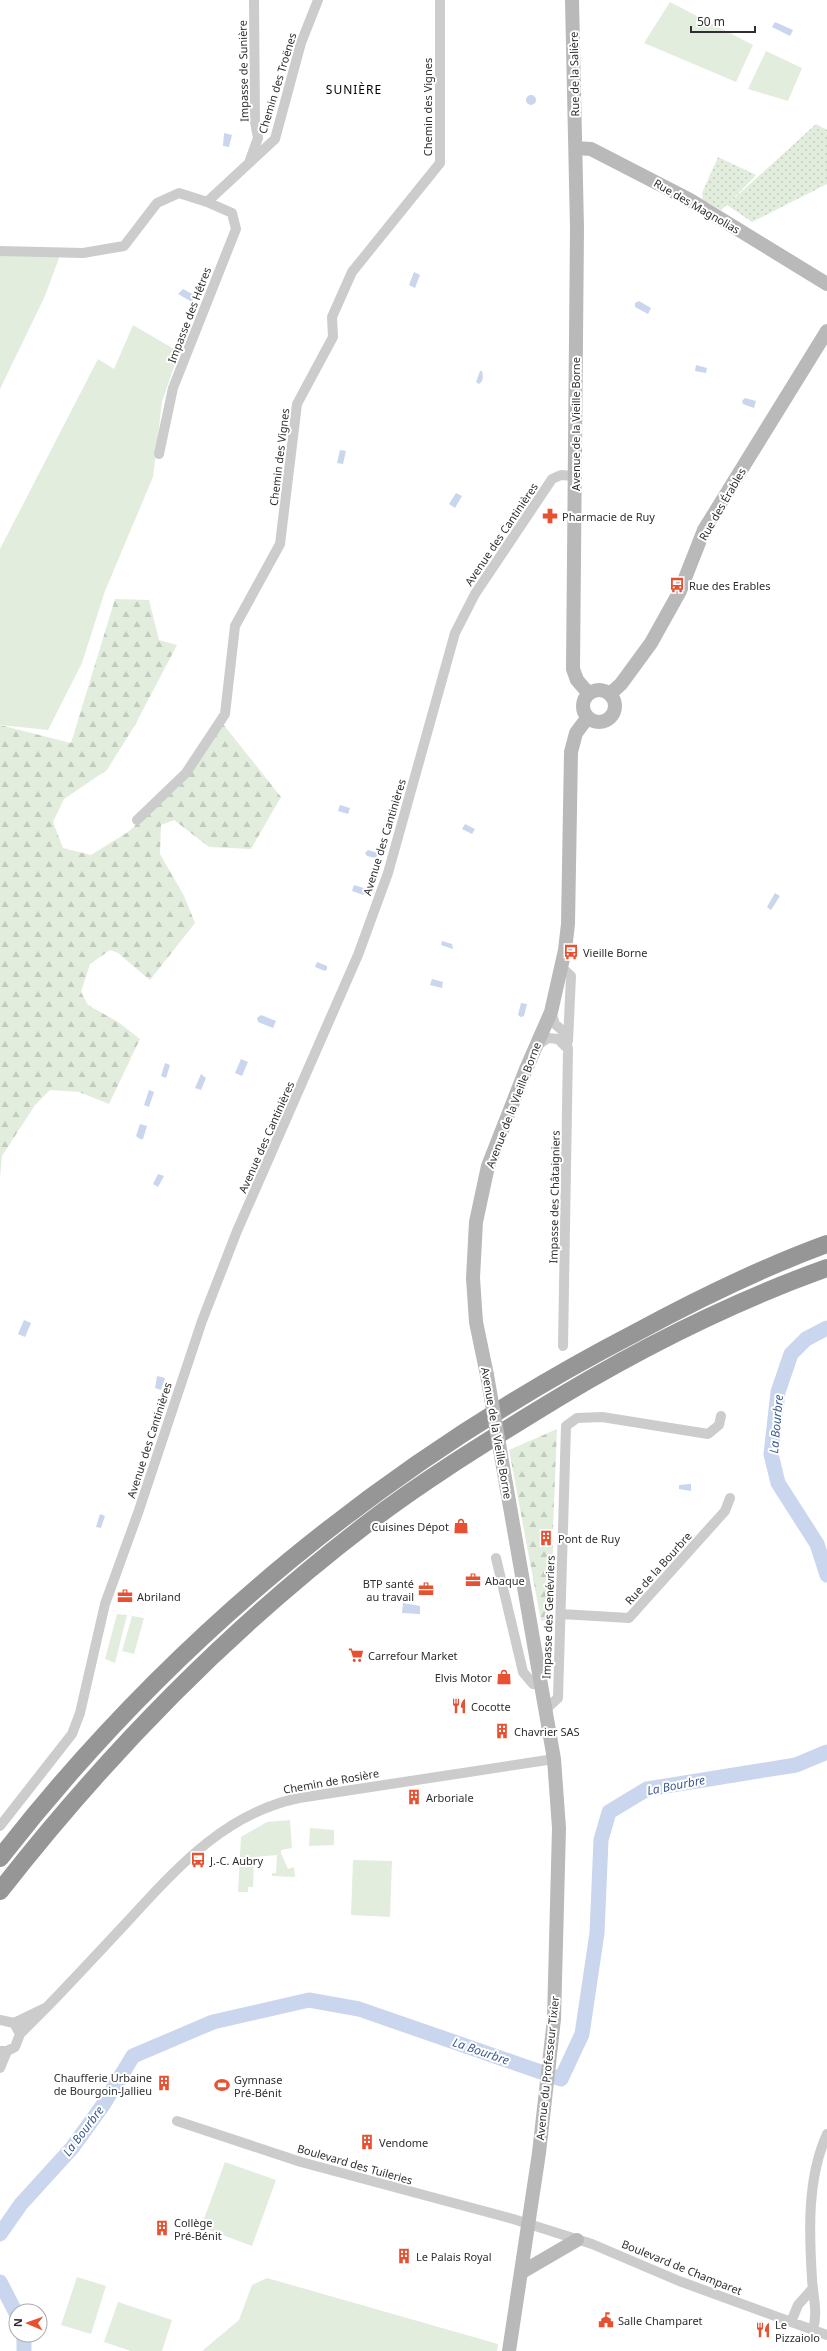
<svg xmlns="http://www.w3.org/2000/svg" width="827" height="2351" font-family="'Noto Sans',sans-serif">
  <defs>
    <pattern id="forest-firs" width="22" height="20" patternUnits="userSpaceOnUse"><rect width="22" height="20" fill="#e2eddd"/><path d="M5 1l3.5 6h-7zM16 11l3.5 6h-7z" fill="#c2ccbe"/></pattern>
    <pattern id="park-dots" width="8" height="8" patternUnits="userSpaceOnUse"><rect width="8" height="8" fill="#e2eddd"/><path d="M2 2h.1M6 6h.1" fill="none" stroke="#c2ccbe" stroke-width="1.8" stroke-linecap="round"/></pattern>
  </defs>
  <rect width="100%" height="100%" fill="#fff"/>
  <path fill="#e2eddd" d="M 670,2 L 753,45 L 736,82 L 644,43 Z
    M 766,51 L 802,68 L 788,101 L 748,89 Z
    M 0,248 L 62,250 L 45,296 L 0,389 Z
    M 133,325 L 179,352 L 162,402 L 153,477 L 105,591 L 82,663 L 48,730 L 0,725 L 0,549 L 98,359 L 114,369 Z
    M 117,1614 L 127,1615 L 115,1663 L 105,1659 Z
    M 132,1616 L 144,1618 L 134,1654 L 122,1651 Z
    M 290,1820 L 292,1848 L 281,1850 L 281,1853 L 288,1869 L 294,1867 L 295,1877 L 272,1876 L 272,1873 L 276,1873 L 277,1855 L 254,1857 L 253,1887 L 248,1887 L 248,1892 L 238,1892 L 241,1837 L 267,1822 Z
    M 310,1828 L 334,1830 L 334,1845 L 309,1846 Z
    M 353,1860 L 392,1861 L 390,1917 L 351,1915 Z
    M 225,2162 L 276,2180 L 252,2246 L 201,2227 Z
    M 77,2277 L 106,2286 L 91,2334 L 61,2325 Z
    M 267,2278 L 498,2344 L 497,2351 L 202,2351 L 239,2320 L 252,2285 Z
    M 118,2302 L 172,2320 L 162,2351 L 131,2351 L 104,2342 Z"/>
  <path fill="url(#forest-firs)" d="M 115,599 L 149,600 L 159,640 L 177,645 L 135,725 L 107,770 L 64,799 L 53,822 L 63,848 L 91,855 L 128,832 L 179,787 L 223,724 L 281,797 L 251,849 L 209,847 L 174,820 L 161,825 L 160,854 L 184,896 L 195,923 L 150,980 L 118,953 L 110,950 L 90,964 L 81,992 L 88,1005 L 118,1022 L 140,1039 L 109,1104 L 79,1092 L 50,1090 L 35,1105 L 2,1156 L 0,1178 L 0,725 L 71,743 Z
    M 557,1429 L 553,1529 L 542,1536 L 543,1543 L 553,1545 L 551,1619 L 541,1621 L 509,1450 Z"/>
  <path fill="url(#park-dots)" d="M 816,124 L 827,130 L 827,184 L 752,222 L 727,205 L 721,210 L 703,200 L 702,193 L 718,157 L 756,175 L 730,202 Z"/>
  <path fill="#c9d6ed" d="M 775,22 L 793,30 L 790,36 L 772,27 Z
    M526 100a5 5 0 1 1 10 0a5 5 0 1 1-10 0Z
    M 224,133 L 232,135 L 229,147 L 223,146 Z
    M 414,272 L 420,275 L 415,288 L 409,285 Z
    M 183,289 L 196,296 L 192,302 L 178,294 Z
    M 639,301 L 651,308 L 648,314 L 635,307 L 635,303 Z
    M 696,365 L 707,368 L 706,373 L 695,371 Z
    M 480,371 L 482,371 C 483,375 484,381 479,384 L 476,382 Z
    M 745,398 L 756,401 L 754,408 L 743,404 L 742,401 Z
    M 340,450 L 346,451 L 343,464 L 337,463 Z
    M 456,493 L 462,496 L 455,508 L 449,504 Z
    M 340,805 L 350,808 L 348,814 L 338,811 Z
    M 465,824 L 475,829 L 472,834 L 462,829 Z
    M 368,850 L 378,853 L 376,858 L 367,856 L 365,853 Z
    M 354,885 L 367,889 L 364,895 L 352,891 Z
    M 775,893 L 780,896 L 771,910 L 767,907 Z
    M 442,941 L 452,944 L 453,949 L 441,945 Z
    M 317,962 L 327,966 L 327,969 L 325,971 L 315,967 Z
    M 432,979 L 443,982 L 442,988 L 430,985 Z
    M 521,1003 L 527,1004 L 524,1016 L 521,1017 L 518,1015 Z
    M 261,1015 L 276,1021 L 273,1028 L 258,1022 L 257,1018 Z
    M 241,1059 L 248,1062 L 242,1076 L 235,1073 Z
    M 165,1063 L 170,1065 L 166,1078 L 161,1076 Z
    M 201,1074 L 206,1078 L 201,1090 L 195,1088 Z
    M 149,1090 L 154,1092 L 149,1107 L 144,1105 Z
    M 140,1124 L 147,1126 L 143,1139 L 140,1139 L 136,1136 Z
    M 158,1174 L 164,1176 L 158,1187 L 153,1184 Z
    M 24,1320 L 31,1323 L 25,1337 L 18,1334 Z
    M 157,1376 L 165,1378 L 161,1390 L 155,1388 Z
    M 691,1484 L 691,1491 L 679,1489 L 679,1485 Z
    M 100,1514 L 105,1516 L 101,1528 L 96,1527 Z
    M 403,1603 L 420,1606 L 420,1614 L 402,1613 Z"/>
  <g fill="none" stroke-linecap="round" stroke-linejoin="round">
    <path stroke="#c9d6ed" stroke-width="15" d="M 827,1328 L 806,1339 L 791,1354 L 778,1392 L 771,1454 L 778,1483 L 817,1544 L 827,1575
      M 0,2234 L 21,2204 L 72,2148 L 103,2105 L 133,2056 L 213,2022 L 309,2000 L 359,2009 L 561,2079 L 582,2034 L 597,1933 L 601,1840 L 609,1812 L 647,1789 L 796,1765 L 827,1752
      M 0,2282 L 16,2313
      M 24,2335 L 24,2351"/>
    <path stroke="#ccc" stroke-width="10" d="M 250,160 L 258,138 L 255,122 L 254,0
      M 0,251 L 83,253 L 124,246 L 157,203 L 179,193 L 207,202 L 275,139 L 301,43 L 318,0
      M 159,454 L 173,388 L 236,229 L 232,213 L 207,202
      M 137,820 L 186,773 L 225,714 L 235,626 L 280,544 L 297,404 L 333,337 L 332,317 L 352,272 L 440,163 L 440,0
      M 561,967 L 571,976 L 568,1041
      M 551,1012 L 555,1024 L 564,1032 L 568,1049 L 563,1346
      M 536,1046 L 548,1038 L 558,1039 L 568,1049
      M 496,1558 L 523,1672 L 533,1684 L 542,1685
      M 561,1614 L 629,1618 L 725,1511 L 730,1498
      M 546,1709 L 558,1698 L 566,1426 L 577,1418 L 602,1417 L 708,1434 L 719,1425 L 721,1416
      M 0,1826 L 72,1734 L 80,1713 L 105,1604 L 138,1513 L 202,1321 L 237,1231 L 358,955 L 388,873 L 455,633 L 475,594 L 552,479 L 561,475 L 574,476
      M 47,2007 C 74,1979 101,1950 128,1921 C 177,1868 225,1813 299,1798 L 554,1759
      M 0,2020 L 14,2023 L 20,2034 L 15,2047 L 7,2051 L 0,2051
      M 14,2023 L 47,2007 L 20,2034
      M 0,2068 L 7,2051
      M 177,2121 L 301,2162 L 513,2219 L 592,2244 L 679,2281 L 827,2335
      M 791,2322 L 798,2305 L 813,2288
      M 813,2330 C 818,2311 813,2297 812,2279 C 809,2231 807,2178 827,2134"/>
    <path stroke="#b9b9b9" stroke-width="14" d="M 572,0 L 577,228 L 573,669 L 577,680 L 589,694
      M 576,148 L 591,149 L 690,200 L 827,284
      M583 706a16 16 0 1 1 32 0a16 16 0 1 1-32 0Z
      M 610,694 L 621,684 L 651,643 L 680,591 L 704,530 L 827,331
      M 487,1375 L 476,1322 L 473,1278 L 476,1222 L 488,1166 L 526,1069 L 551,1012 L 565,950 L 568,924 L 571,752 L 576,733 L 588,717
      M 506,1484 L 554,1759 L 559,1828 L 554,2019 L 539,2153 L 509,2351
      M 522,2272 L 577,2240"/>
    <path stroke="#969696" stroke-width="18" d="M 0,1858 C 172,1637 388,1461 637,1332 C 698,1299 761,1268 827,1244
      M 0,1891 C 107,1754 229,1629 368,1523 C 419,1484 475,1449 530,1415 C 623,1357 723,1305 827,1268"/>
    <path stroke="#b9b9b9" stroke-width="14" d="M 487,1375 L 506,1484"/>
  </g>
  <defs>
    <g id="pharmacy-bare" transform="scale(1.2)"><path d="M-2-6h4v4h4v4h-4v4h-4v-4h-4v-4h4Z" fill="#e75131" stroke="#fff" stroke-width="2.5" paint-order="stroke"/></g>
    <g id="bus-bare" transform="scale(1.2)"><path d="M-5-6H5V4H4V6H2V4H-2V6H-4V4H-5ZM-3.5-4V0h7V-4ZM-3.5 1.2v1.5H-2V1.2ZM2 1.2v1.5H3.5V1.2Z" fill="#e75131" stroke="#fff" stroke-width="2.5" paint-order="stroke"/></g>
    <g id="shop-bare" transform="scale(1.2)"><path d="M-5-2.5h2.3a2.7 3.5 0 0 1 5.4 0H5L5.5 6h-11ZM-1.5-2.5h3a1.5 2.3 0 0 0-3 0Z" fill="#e75131" stroke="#fff" stroke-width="2.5" paint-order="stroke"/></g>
    <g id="building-bare" transform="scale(1.2)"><path d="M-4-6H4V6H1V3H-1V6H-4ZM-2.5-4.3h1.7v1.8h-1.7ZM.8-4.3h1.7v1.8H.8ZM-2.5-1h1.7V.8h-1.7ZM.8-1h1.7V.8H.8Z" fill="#e75131" stroke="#fff" stroke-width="2.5" paint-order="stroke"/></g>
    <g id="office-bare" transform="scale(1.2)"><path d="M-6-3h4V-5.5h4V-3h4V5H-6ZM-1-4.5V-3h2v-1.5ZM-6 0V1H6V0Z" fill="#e75131" stroke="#fff" stroke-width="2.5" paint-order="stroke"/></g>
    <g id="supermarket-bare" transform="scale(1.2)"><path d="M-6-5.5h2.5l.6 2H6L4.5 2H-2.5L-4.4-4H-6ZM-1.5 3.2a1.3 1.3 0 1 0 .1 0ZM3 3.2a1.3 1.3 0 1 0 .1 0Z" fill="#e75131" stroke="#fff" stroke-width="2.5" paint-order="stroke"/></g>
    <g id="restaurant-bare" transform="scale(1.2)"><path d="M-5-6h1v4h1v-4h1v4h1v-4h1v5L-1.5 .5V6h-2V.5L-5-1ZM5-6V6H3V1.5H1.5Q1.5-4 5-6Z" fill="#e75131" stroke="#fff" stroke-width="2.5" paint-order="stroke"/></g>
    <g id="stadium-bare" transform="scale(1.2)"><path d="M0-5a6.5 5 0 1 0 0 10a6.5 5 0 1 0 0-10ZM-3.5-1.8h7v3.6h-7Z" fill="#e75131" stroke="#fff" stroke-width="2.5" paint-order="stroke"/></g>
    <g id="civic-bare" transform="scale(1.2)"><path d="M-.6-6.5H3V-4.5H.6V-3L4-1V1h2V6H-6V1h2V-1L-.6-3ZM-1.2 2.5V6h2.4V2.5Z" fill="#e75131" stroke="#fff" stroke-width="2.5" paint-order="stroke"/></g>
  </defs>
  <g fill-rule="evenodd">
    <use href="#pharmacy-bare" x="550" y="516"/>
    <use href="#bus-bare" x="677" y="585"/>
    <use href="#bus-bare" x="571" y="952"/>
    <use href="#shop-bare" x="461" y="1526"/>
    <use href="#building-bare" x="546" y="1538"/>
    <use href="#office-bare" x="473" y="1580"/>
    <use href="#office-bare" x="426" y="1589"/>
    <use href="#office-bare" x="125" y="1596"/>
    <use href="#supermarket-bare" x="356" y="1655"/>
    <use href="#shop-bare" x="504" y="1677"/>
    <use href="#restaurant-bare" x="459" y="1706"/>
    <use href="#building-bare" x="502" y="1731"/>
    <use href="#building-bare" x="414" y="1797"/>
    <use href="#bus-bare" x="198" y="1860"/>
    <use href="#building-bare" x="164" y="2083"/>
    <use href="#stadium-bare" x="222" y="2085"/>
    <use href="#building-bare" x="367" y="2142"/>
    <use href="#building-bare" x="162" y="2228"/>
    <use href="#building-bare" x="404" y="2256"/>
    <use href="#civic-bare" x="606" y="2320"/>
    <use href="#restaurant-bare" x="763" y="2330"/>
  </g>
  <g text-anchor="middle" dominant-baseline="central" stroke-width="4" stroke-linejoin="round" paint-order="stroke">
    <g font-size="11" fill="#2f2f2f" stroke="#fff">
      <text transform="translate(243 71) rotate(-91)">Impasse de Sunière</text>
      <text transform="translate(574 74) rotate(-91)">Rue de la Salière</text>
      <text transform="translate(277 83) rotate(-73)">Chemin des Troënes</text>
      <text transform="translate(427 107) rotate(-90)">Chemin des Vignes</text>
      <text transform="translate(697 206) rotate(30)">Rue des Magnolias</text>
      <text transform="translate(189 315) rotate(-69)">Impasse des Hêtres</text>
      <text transform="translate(575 424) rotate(-90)">Avenue de la Vieille Borne</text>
      <text transform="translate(279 457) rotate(-83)">Chemin des Vignes</text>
      <text transform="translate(722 504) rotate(-60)">Rue des Érables</text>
      <text transform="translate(501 534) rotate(-56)">Avenue des Cantinières</text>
      <text transform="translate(384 837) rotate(-73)">Avenue des Cantinières</text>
      <text transform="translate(513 1105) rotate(-69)">Avenue de la Vieille Borne</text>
      <text transform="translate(266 1137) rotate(-66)">Avenue des Cantinières</text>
      <text transform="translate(554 1197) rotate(-89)">Impasse des Châtaigniers</text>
      <text transform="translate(497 1433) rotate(80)">Avenue de la Vieille Borne</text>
      <text transform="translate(149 1440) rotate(-72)">Avenue des Cantinières</text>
      <text transform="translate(658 1568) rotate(-48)">Rue de la Bourbre</text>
      <text transform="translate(548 1617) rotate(-88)">Impasse des Genévriers</text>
      <text transform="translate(331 1781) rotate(-10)">Chemin de Rosière</text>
      <text transform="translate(547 2068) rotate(-84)">Avenue du Professeur Tixier</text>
      <text transform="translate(355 2164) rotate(16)">Boulevard des Tuileries</text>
      <text transform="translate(682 2267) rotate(22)">Boulevard de Champaret</text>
    </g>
    <g font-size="11" fill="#2f2f2f" stroke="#fff" text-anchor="start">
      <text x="562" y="516">Pharmacie de Ruy</text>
      <text x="689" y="585">Rue des Erables</text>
      <text x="583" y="952">Vieille Borne</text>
      <text x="449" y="1526" text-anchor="end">Cuisines Dépot</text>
      <text x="558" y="1538">Pont de Ruy</text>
      <text x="485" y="1580">Abaque</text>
      <text x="414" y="1583" text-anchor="end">BTP santé<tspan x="414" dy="13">au travail</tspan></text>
      <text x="137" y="1596">Abriland</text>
      <text x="368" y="1655">Carrefour Market</text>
      <text x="492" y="1677" text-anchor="end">Elvis Motor</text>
      <text x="471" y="1706">Cocotte</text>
      <text x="514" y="1731">Chavrier SAS</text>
      <text x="426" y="1797">Arboriale</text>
      <text x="210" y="1860">J.-C. Aubry</text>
      <text x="152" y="2077" text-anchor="end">Chaufferie Urbaine<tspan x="152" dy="13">de Bourgoin-Jallieu</tspan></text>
      <text x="234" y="2079">Gymnase<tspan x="234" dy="13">Pré-Bénit</tspan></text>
      <text x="379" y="2142">Vendome</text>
      <text x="174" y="2222">Collège<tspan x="174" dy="13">Pré-Bénit</tspan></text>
      <text x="416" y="2256">Le Palais Royal</text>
      <text x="618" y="2320">Salle Champaret</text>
      <text x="775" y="2324">Le<tspan x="775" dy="13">Pizzaiolo</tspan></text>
    </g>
    <g font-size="12" letter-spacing="1" fill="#000" stroke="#fff">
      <text x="354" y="89">SUNIÈRE</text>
    </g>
    <g font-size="12" font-style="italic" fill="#3c5b93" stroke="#fff">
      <text transform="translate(776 1424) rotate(-85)">La Bourbre</text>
      <text transform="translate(676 1785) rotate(-11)">La Bourbre</text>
      <text transform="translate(481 2051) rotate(19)">La Bourbre</text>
      <text transform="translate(83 2131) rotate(-53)">La Bourbre</text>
    </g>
  </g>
  <g transform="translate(28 2323) rotate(272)"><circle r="19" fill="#ffffff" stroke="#acacac"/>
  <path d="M0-3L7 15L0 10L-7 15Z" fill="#e75131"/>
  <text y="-6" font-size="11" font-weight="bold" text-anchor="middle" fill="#2f2f2f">N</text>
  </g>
  <path d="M691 26v6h64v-6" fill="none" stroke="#2f2f2f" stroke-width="2"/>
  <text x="697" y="26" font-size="12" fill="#2f2f2f" stroke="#ffffff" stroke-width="3" paint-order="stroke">50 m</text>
</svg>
